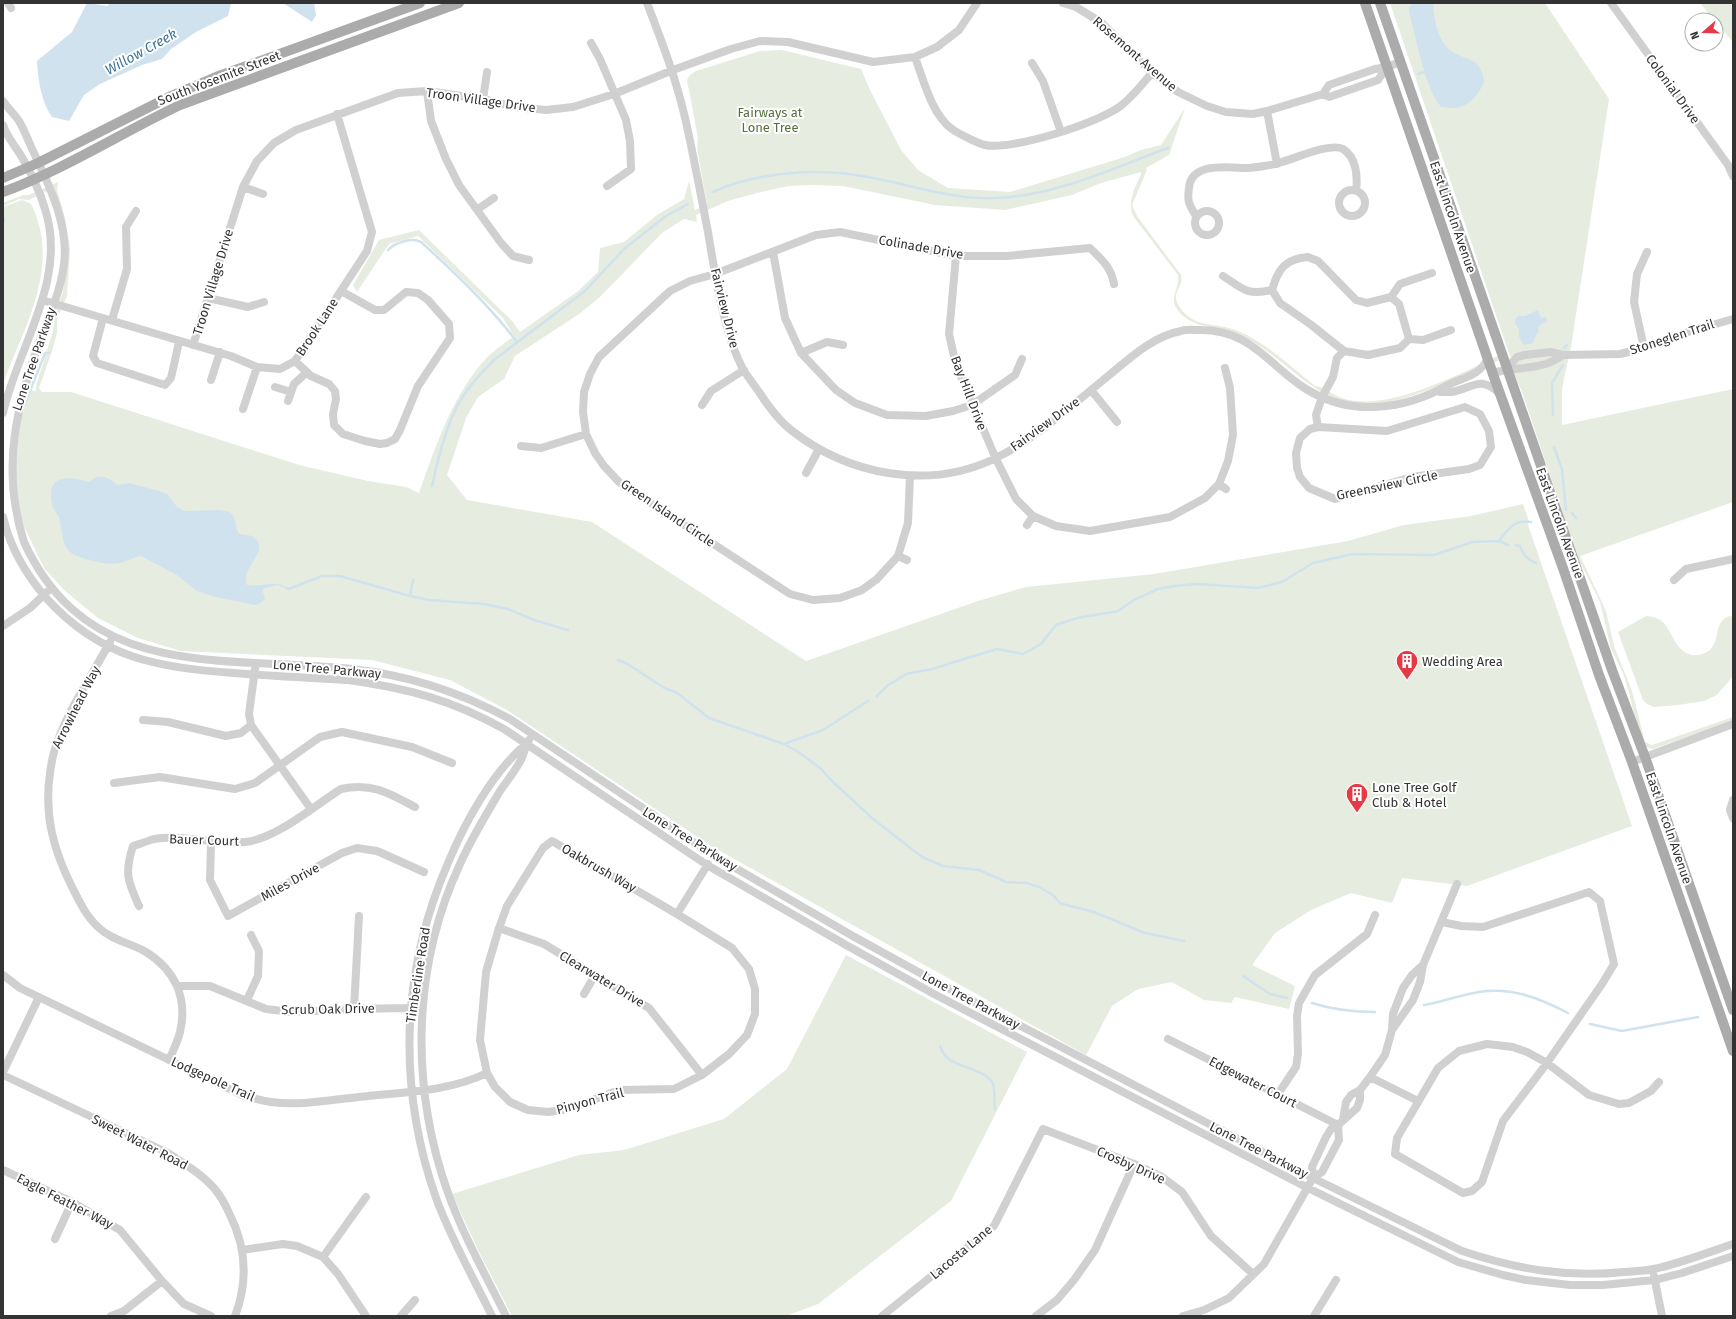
<svg xmlns="http://www.w3.org/2000/svg" width="1736" height="1319" font-family="'Fira Sans',sans-serif">
  <rect width="100%" height="100%" fill="#fff"/>
  <path fill="#e6ecdf" d="M 1390,3 L 1545,3 L 1609,99 L 1571,347 L 1562,388 L 1562,425 L 1733,389 L 1733,502 L 1580,556 L 1606,611 L 1614,646 L 1632,691 L 1645,742 L 1652,745 L 1733,717 L 1733,721 L 1653,749 L 1648,748 L 1642,744 L 1637,729 L 1629,692 L 1623,673 L 1611,649 L 1600,602 L 1578,558 L 1522,392 L 1507,357 L 1475,370 L 1472,373 C 1443,384 1394,406 1365,405 C 1312,404 1283,352 1237,334 C 1219,326 1196,329 1181,314 C 1166,298 1180,291 1178,275 L 1133,216 C 1127,201 1135,188 1141,174 L 1141,172 L 1101,183 L 1072,195 L 1005,210 L 935,205 L 843,186 L 813,185 L 788,186 L 757,193 L 728,201 L 696,215 L 697,222 L 684,219 L 662,233 L 600,297 L 579,314 L 515,356 L 504,379 L 478,397 L 466,418 L 447,475 L 467,500 L 592,522 L 806,661 L 978,601 L 1026,587 L 1154,574 L 1348,541 L 1404,525 L 1471,516 L 1523,504 L 1529,521 L 1528,525 L 1632,826 L 1467,886 L 1402,878 L 1392,903 L 1351,893 L 1311,910 L 1275,933 L 1252,965 L 1295,986 L 1289,1009 L 1235,997 L 1231,1003 L 1204,1000 L 1172,982 L 1138,989 L 1112,1006 L 1086,1055 L 711,846 L 507,710 L 450,680 L 372,660 L 181,651 L 138,638 L 98,618 L 65,591 L 44,568 L 21,520 L 14,481 L 21,414 L 29,390 L 36,391 L 36,386 L 53,331 L 56,311 L 63,292 L 65,272 L 53,188 L 29,200 L 19,199 L 3,206 L 3,203 L 23,195 L 29,195 L 58,182 L 57,190 L 65,218 L 70,249 L 67,296 L 57,319 L 57,333 L 52,351 L 39,388 L 42,392 L 71,392 L 299,465 L 368,481 L 406,487 L 419,493 C 435,448 450,402 481,364 C 490,353 503,344 514,336 L 503,318 L 418,236 L 389,244 L 357,292 L 353,285 L 379,240 L 419,230 L 513,322 L 520,332 L 577,292 L 598,272 L 600,248 L 624,242 L 657,215 L 684,199 L 689,181 L 695,210 L 707,205 L 697,148 L 698,138 L 687,80 L 690,75 L 696,71 L 760,51 L 782,50 L 861,69 L 870,90 L 901,150 L 918,170 L 948,188 L 1010,192 L 1125,157 L 1141,150 L 1161,145 L 1185,108 L 1169,155 L 1146,168 L 1147,170 L 1132,205 L 1137,216 L 1181,275 C 1184,289 1170,291 1179,306 C 1193,329 1216,322 1238,331 C 1267,343 1291,367 1315,386 C 1324,387 1329,392 1337,396 C 1343,399 1352,401 1358,401 C 1400,406 1468,370 1506,352 L 1514,368 Z
    M 1700,3 L 1733,3 L 1733,42 L 1716,22 L 1716,20 L 1714,20 Z
    M 22,200 L 31,204 C 62,266 24,326 3,384 L 3,207 Z
    M 1646,616 C 1672,618 1667,637 1683,651 C 1691,658 1708,656 1713,646 C 1720,635 1714,623 1729,616 L 1733,617 L 1733,676 L 1717,695 L 1704,701 L 1678,705 L 1654,707 L 1647,704 L 1643,700 L 1618,632 Z
    M 846,955 L 1027,1052 L 951,1201 L 818,1304 L 786,1316 L 512,1316 L 479,1252 L 452,1194 L 579,1155 L 624,1150 L 724,1119 L 787,1069 Z"/>
  <path fill="#cfe2ee" d="M 87,3 L 107,6 L 111,3 L 231,3 L 228,16 L 196,32 L 171,49 L 162,59 L 142,65 L 100,84 L 84,95 L 69,121 L 52,117 C 41,101 38,80 37,61 L 72,32 Z
    M 283,3 L 314,3 L 316,15 L 312,22 Z
    M 1413,3 L 1433,3 C 1433,15 1437,36 1446,46 C 1460,63 1481,52 1484,82 C 1480,92 1471,104 1460,107 C 1455,109 1447,107 1441,107 C 1425,88 1417,41 1410,16 L 1409,7 Z
    M 1538,310 L 1541,318 L 1546,317 L 1547,322 L 1542,323 L 1538,328 L 1539,331 L 1535,337 L 1533,343 L 1525,345 L 1523,344 L 1519,337 L 1519,329 L 1515,323 L 1516,318 L 1519,316 L 1525,316 Z
    M 97,477 C 106,476 111,479 117,485 L 129,483 L 159,491 L 167,494 L 177,507 L 185,511 L 219,510 L 230,512 L 234,517 L 237,530 L 239,534 C 243,535 249,535 252,536 C 274,550 239,567 247,585 C 264,588 273,578 289,589 L 277,585 L 262,589 L 265,599 L 259,604 L 255,605 L 216,597 L 197,591 L 177,575 L 141,556 C 133,557 127,561 120,563 C 109,565 101,563 90,560 C 60,553 65,544 59,518 C 58,514 54,511 53,507 C 44,477 64,474 89,482 Z"/>
  <g fill="none" stroke-linecap="round" stroke-linejoin="round">
    <path stroke="#cfe2ee" stroke-width="2.5" d="M 1418,74 L 1424,72
      M 713,192 C 757,172 815,168 862,176 C 907,183 950,200 996,198 C 1056,196 1113,168 1168,148
      M 3,224 L 4,219
      M 388,250 C 394,243 412,237 421,242 C 455,273 489,305 517,342
      M 1564,348 L 1567,345
      M 25,404 L 45,353 L 49,353
      M 1553,415 L 1552,383 L 1563,365
      M 1554,447 L 1562,469 L 1566,510
      M 432,486 C 438,458 446,425 460,401 C 469,386 482,372 494,360 L 585,291 L 624,249 L 666,216 L 688,204
      M 1572,513 L 1576,518
      M 1499,541 C 1508,529 1514,519 1531,522
      M 1516,545 L 1520,546 C 1523,555 1527,559 1536,563
      M 287,588 L 289,589 L 322,576 L 340,576 L 410,596 L 429,600 L 484,604 L 508,609 L 534,620 L 568,630
      M 410,596 L 413,580
      M 618,660 L 626,663 L 666,689 L 676,692 L 709,718 L 784,744 L 797,751 L 820,768 L 833,782 L 872,818 L 922,857 L 943,866 L 979,870 L 1006,882 L 1027,883 L 1039,887 L 1053,895 L 1060,903 L 1066,905 L 1094,912 L 1145,933 L 1184,941
      M 877,696 L 887,686 L 906,674 L 932,669 L 997,649 L 1023,654 L 1041,644 L 1056,625 L 1077,618 L 1118,611 L 1134,600 L 1158,589 L 1174,586 L 1197,584 L 1258,588 L 1282,582 L 1313,563 L 1352,554 L 1434,555 L 1472,542 L 1499,541 L 1508,545
      M 784,744 L 823,730 L 868,701
      M 1243,976 L 1270,994 L 1287,998
      M 1312,1003 C 1334,1010 1353,1012 1375,1012
      M 1424,1005 C 1442,1002 1460,995 1479,992 C 1512,987 1539,998 1568,1013
      M 1590,1024 L 1622,1031 L 1698,1017
      M 940,1046 C 942,1051 944,1056 949,1059 C 959,1067 988,1071 993,1084 C 995,1091 994,1101 995,1109"/>
    <path stroke="#d0d0d0" stroke-width="8" d="M 8,3 L 11,8
      M 647,3 C 662,42 677,81 686,122 C 694,158 701,196 708,232 C 715,274 724,335 744,371 C 749,378 754,385 759,392 C 768,406 777,419 791,430 C 848,475 929,491 996,458 C 1035,439 1069,408 1102,381 C 1126,362 1150,337 1181,331 C 1186,329 1194,330 1199,330 C 1251,329 1268,365 1306,389 C 1351,417 1404,410 1448,385 C 1464,377 1480,376 1488,358
      M 1063,3 L 1076,7 L 1102,23 L 1152,73 L 1178,92 L 1207,106 L 1226,112 L 1253,114 L 1267,111 L 1323,94 L 1329,85 L 1375,69 L 1387,67 L 1400,62
      M 1611,3 L 1728,165 L 1733,176
      M 591,43 L 600,59 L 626,120 L 630,141 L 631,169 L 607,186
      M 915,57 C 923,79 932,115 952,129 C 959,134 977,143 985,145 C 1011,151 1103,122 1123,104 C 1134,95 1143,83 1152,73
      M 1032,63 L 1043,81 L 1061,132
      M 427,91 L 431,121 L 446,159 L 459,185 L 501,243 L 513,256 L 529,260
      M 1323,94 L 1329,97 L 1378,80 L 1387,67
      M 483,99 L 487,72
      M 3,101 C 8,108 14,114 19,121 C 25,131 29,143 34,153 C 50,187 69,226 64,264 C 61,288 52,310 43,332 C 17,403 0,467 24,542 C 89,683 225,655 352,669 C 408,675 460,692 510,719 L 713,855 L 851,935 L 940,984 L 1313,1178 L 1462,1251 C 1516,1269 1567,1278 1624,1272 C 1634,1271 1645,1271 1654,1269 C 1681,1263 1707,1253 1733,1244
      M 1267,111 L 1277,164
      M 3,125 C 7,138 17,148 23,159 C 32,175 40,192 45,209 C 68,280 18,346 3,413
      M 243,187 L 263,194
      M1339 203a13 13 0 1 1 26 0a13 13 0 1 1-26 0Z
      M 478,209 L 494,198
      M1195 223a12 12 0 1 1 24 0a12 12 0 1 1-24 0Z
      M 1196,216 C 1189,204 1187,202 1189,188 C 1191,161 1230,168 1248,168 C 1258,167 1269,166 1278,163 C 1292,160 1330,142 1343,149 C 1356,157 1358,176 1356,190
      M 773,252 L 785,318 L 801,353 L 836,390 L 855,403 L 887,415 L 926,416 L 953,411 L 972,405 L 1015,375 L 1022,359
      M 956,256 L 949,334 L 956,365 L 996,459 L 1016,499 L 1033,516 L 1056,526 L 1090,531 L 1170,517 L 1205,498 L 1219,484 L 1228,461 L 1233,435 L 1230,388 L 1225,368
      M 1308,257 L 1318,261 L 1356,300 L 1367,303 L 1391,297 L 1399,304 L 1409,339 L 1400,348 L 1368,355 L 1344,351 L 1310,324 L 1280,303 L 1272,290 C 1278,269 1285,259 1308,257 Z
      M 1223,276 C 1243,289 1247,296 1272,290
      M 1391,297 L 1400,284 L 1432,273
      M 208,298 L 248,307 L 264,302
      M 42,300 L 231,356 L 257,367 L 280,369 L 295,361 L 367,251 L 372,232 L 337,114
      M 103,318 L 93,356 L 97,363 L 165,385 L 171,378 L 179,342
      M 112,320 L 127,269 L 126,227 L 136,211
      M 1409,339 L 1423,340 L 1451,330
      M 193,345 L 243,187 L 257,161 L 274,143 L 296,130 L 398,93 L 427,91 L 483,99 L 515,107 L 546,110 L 573,107 L 614,94 L 673,70 L 731,49 L 760,41 L 788,42 L 873,62 L 915,57 L 937,47 L 959,30 L 977,3
      M 1644,348 L 1634,302 L 1637,274 L 1647,252
      M 801,353 L 827,342 L 843,345
      M 295,361 L 311,376 L 329,384 L 335,391 L 336,399 L 333,414 L 334,425 L 343,434 L 365,441 L 380,444 L 387,443 L 395,439 L 400,430 L 418,386 L 450,338 L 449,324 L 428,300 L 418,293 L 406,292 L 384,310 L 375,310 L 341,291
      M 1507,369 L 1517,357 L 1525,355 L 1550,352 L 1563,355 L 1620,354 L 1644,348 L 1688,332 L 1733,319
      M 1493,373 C 1516,366 1543,371 1563,355
      M 211,380 L 220,352
      M 275,387 L 291,392
      M 1091,390 L 1117,422
      M 1440,392 C 1444,392 1448,392 1452,392 C 1473,388 1480,375 1499,393
      M 288,401 L 294,384 L 307,372
      M 702,405 L 711,391 L 744,370
      M 1465,407 L 1480,414 L 1489,431 L 1491,447 L 1480,465 L 1469,469 L 1412,477 L 1335,499 L 1309,488 L 1300,477 L 1297,468 L 1296,453 L 1300,438 L 1310,429 L 1318,427 L 1387,431 Z
      M 243,409 L 257,367
      M 1318,427 L 1316,415 L 1322,397 L 1333,377 L 1337,358 L 1344,351
      M 521,446 L 541,448 L 586,434
      M 806,473 L 819,449
      M 910,476 L 908,523 L 898,556 L 877,579 L 862,590 L 840,598 L 813,600 L 790,594 L 620,483 L 604,466 L 595,453 L 586,434 L 583,412 L 584,392 L 590,374 L 599,357 L 670,291 L 690,281 L 715,274 L 816,235 L 840,232 L 956,256 L 1007,256 L 1090,248 C 1102,260 1111,267 1114,284
      M 1219,484 L 1226,489
      M 3,517 C 10,547 27,576 47,599 C 102,659 157,667 233,673 C 272,676 310,678 348,680 C 407,688 452,700 504,729 L 707,865 L 846,945 L 934,994 L 1308,1188 L 1458,1262 L 1503,1275 L 1526,1280 L 1570,1285 L 1603,1285 L 1655,1280 L 1682,1273 L 1733,1256
      M 1027,525 L 1033,516
      M 898,556 L 907,560
      M 1674,580 L 1686,569 L 1733,559
      M 3,626 L 30,608 L 47,592
      M 110,642 C 91,677 65,714 54,752 C 52,759 51,766 50,773 C 44,815 53,849 72,887 C 79,901 86,916 98,927 C 111,940 131,943 146,952 C 175,970 188,998 180,1032 C 178,1041 173,1051 169,1060
      M 255,669 L 249,714 L 251,725 L 311,809
      M 143,720 L 168,722 L 226,736 L 241,733 L 251,725
      M 1632,762 L 1733,724
      M 114,783 L 160,777 L 235,789 L 255,783 L 320,737 L 342,732 L 412,747 L 452,763
      M 1733,800 L 1730,810 L 1733,818
      M 552,841 L 677,914 L 732,948 L 749,969 L 755,989 L 755,1014 L 747,1035 L 729,1054 L 702,1075 L 674,1089 L 619,1090 L 569,1109 L 548,1112 L 528,1110 L 510,1102 L 495,1087 L 487,1073 L 480,1040 L 486,972 L 499,928 L 507,906 L 543,848 Z
      M 211,843 L 210,880 L 228,916 L 342,853 L 357,848 L 377,851 L 424,872
      M 139,906 C 128,882 124,873 133,846 C 140,844 147,841 154,839 C 181,834 215,845 245,842 C 276,839 314,806 341,789 C 371,782 389,793 415,807
      M 677,914 L 708,864
      M 1442,922 L 1461,926 L 1483,927 L 1589,892 L 1600,901 L 1614,964 L 1602,984 L 1547,1063 L 1503,1121 L 1482,1182 L 1472,1191 L 1463,1193 L 1395,1154 L 1397,1138 L 1438,1068 L 1459,1051 L 1487,1044 L 1513,1047 L 1527,1052 L 1547,1063 L 1589,1095 L 1619,1104 L 1629,1103 L 1651,1091 L 1659,1082
      M 499,928 L 544,944 L 649,1008 L 702,1075
      M 3,975 L 20,988 L 244,1096 C 253,1098 262,1101 271,1102 C 300,1106 330,1100 359,1097 C 402,1092 448,1092 487,1073
      M 178,986 L 210,986 L 266,1009 L 291,1012 L 354,1009 L 410,1008
      M 584,994 L 595,975
      M 247,1000 L 258,976 L 259,951 L 251,935
      M 354,1009 L 359,916
      M 1392,1030 L 1413,1000 L 1420,982 L 1423,965 L 1457,884
      M 1168,1039 L 1338,1125
      M 3,1072 L 39,997
      M 3,1075 L 168,1153 C 185,1164 201,1174 214,1188 C 221,1196 226,1206 230,1215 C 246,1247 248,1282 235,1316
      M 1370,1077 L 1418,1101
      M 1278,1094 L 1296,1067 L 1298,1054 L 1297,1016 L 1299,1003 L 1315,975 L 1367,934 L 1375,915
      M 1343,1120 L 1346,1102 L 1351,1095 L 1360,1090 L 1370,1077 L 1385,1055 L 1392,1030 L 1393,1014 L 1403,988 L 1412,975 L 1423,965
      M 3,1170 L 72,1202 L 120,1230 L 162,1281 L 184,1304 L 211,1316
      M 1313,1178 L 1312,1167 L 1326,1137 L 1331,1129 L 1338,1125 L 1357,1108 L 1360,1100 L 1360,1090
      M 55,1239 L 72,1202
      M 242,1250 L 283,1244 L 297,1246 L 323,1257 L 338,1274 L 366,1316
      M 323,1257 L 366,1197
      M 1654,1276 L 1662,1316
      M 111,1316 L 124,1311 L 162,1281
      M 401,1316 L 415,1300
      M 492,1316 C 473,1277 451,1239 436,1198 C 397,1086 401,971 448,863 C 465,822 492,773 526,744
      M 506,1316 C 486,1276 463,1235 448,1193 C 410,1086 412,967 460,864 C 471,839 486,815 500,791 C 507,781 515,771 521,760 C 524,754 525,746 529,740
      M 882,1316 L 994,1226 L 1043,1129 L 1134,1164 L 1162,1177 L 1182,1192 L 1211,1236 L 1253,1274
      M 1036,1316 L 1057,1300 L 1074,1280 L 1095,1250 L 1134,1164
      M 1183,1316 L 1204,1310 L 1229,1298 L 1264,1264 L 1313,1178 L 1322,1172 L 1339,1140 L 1338,1125
      M 1314,1316 L 1336,1280"/>
    <path stroke="#ababab" stroke-width="10" d="M 1365,3 L 1495,380 L 1564,571 L 1599,675 L 1632,762 L 1733,1051
      M 1380,3 L 1612,670 L 1645,757 L 1733,1010
      M 3,178 L 38,163 L 171,96 L 216,77 L 420,3
      M 3,192 C 65,169 121,133 180,105 L 459,3"/>
  </g>
  <defs>
    <g id="building-pin" transform="scale(1.15)"><path d="M0 17L-7.5 6A9.5 9.5 0 1 1 7.5 6Z" fill="#e63946" stroke="#fff"/><path d="M-4-6H4V6H1V3H-1V6H-4ZM-2.5-4.3h1.7v1.8h-1.7ZM.8-4.3h1.7v1.8H.8ZM-2.5-1h1.7V.8h-1.7ZM.8-1h1.7V.8H.8Z" fill="#fff"/></g>
  </defs>
  <g fill-rule="evenodd">
    <use href="#building-pin" x="1407" y="661"/>
    <use href="#building-pin" x="1357" y="794"/>
  </g>
  <g text-anchor="middle" dominant-baseline="central" stroke-width="4" stroke-linejoin="round" paint-order="stroke">
    <g font-size="13" fill="#333" stroke="#fff">
      <text transform="translate(1135 54) rotate(41)">Rosemont Avenue</text>
      <text transform="translate(219 78) rotate(-21)">South Yosemite Street</text>
      <text transform="translate(1673 89) rotate(54)">Colonial Drive</text>
      <text transform="translate(481 100) rotate(8)">Troon Village Drive</text>
      <text transform="translate(1453 217) rotate(71)">East Lincoln Avenue</text>
      <text transform="translate(921 247) rotate(10)">Colinade Drive</text>
      <text transform="translate(213 282) rotate(-73)">Troon Village Drive</text>
      <text transform="translate(725 308) rotate(76)">Fairview Drive</text>
      <text transform="translate(317 327) rotate(-57)">Brook Lane</text>
      <text transform="translate(1672 337) rotate(-18)">Stoneglen Trail</text>
      <text transform="translate(34 359) rotate(-71)">Lone Tree Parkway</text>
      <text transform="translate(969 393) rotate(69)">Bay Hill Drive</text>
      <text transform="translate(1045 424) rotate(-36)">Fairview Drive</text>
      <text transform="translate(1387 485) rotate(-12)">Greensview Circle</text>
      <text transform="translate(668 513) rotate(34)">Green Island Circle</text>
      <text transform="translate(1560 523) rotate(70)">East Lincoln Avenue</text>
      <text transform="translate(327 669) rotate(5)">Lone Tree Parkway</text>
      <text transform="translate(76 707) rotate(-63)">Arrowhead Way</text>
      <text transform="translate(1669 828) rotate(71)">East Lincoln Avenue</text>
      <text transform="translate(690 839) rotate(32)">Lone Tree Parkway</text>
      <text transform="translate(204 840) rotate(2)">Bauer Court</text>
      <text transform="translate(599 868) rotate(30)">Oakbrush Way</text>
      <text transform="translate(290 882) rotate(-29)">Miles Drive</text>
      <text transform="translate(418 975) rotate(-81)">Timberline Road</text>
      <text transform="translate(602 979) rotate(31)">Clearwater Drive</text>
      <text transform="translate(971 1000) rotate(28)">Lone Tree Parkway</text>
      <text transform="translate(328 1009) rotate(-1)">Scrub Oak Drive</text>
      <text transform="translate(213 1079) rotate(24)">Lodgepole Trail</text>
      <text transform="translate(1253 1082) rotate(27)">Edgewater Court</text>
      <text transform="translate(590 1101) rotate(-15)">Pinyon Trail</text>
      <text transform="translate(140 1142) rotate(27)">Sweet Water Road</text>
      <text transform="translate(1259 1150) rotate(27)">Lone Tree Parkway</text>
      <text transform="translate(1131 1165) rotate(24)">Crosby Drive</text>
      <text transform="translate(65 1201) rotate(27)">Eagle Feather Way</text>
      <text transform="translate(961 1252) rotate(-40)">Lacosta Lane</text>
    </g>
    <g font-size="13" fill="#56703f" stroke="#fff">
      <text x="770" y="112">Fairways at<tspan x="770" dy="15">Lone Tree</tspan></text>
    </g>
    <g font-size="13" fill="#333" stroke="#fff" text-anchor="start">
      <text x="1422" y="661">Wedding Area</text>
      <text x="1372" y="787">Lone Tree Golf<tspan x="1372" dy="15">Club &amp; Hotel</tspan></text>
    </g>
    <g font-size="14" font-style="italic" fill="#3f7597" stroke="#fff">
      <text transform="translate(141 52) rotate(-29)">Willow Creek</text>
    </g>
  </g>
  <rect width="1736" height="1319" fill="none" stroke="#333333" stroke-width="8"/>
  <g transform="translate(1704 32) rotate(250)"><circle r="19" fill="#ffffff" stroke="#adadad"/>
  <path d="M0-3L7 15L0 10L-7 15Z" fill="#e63946"/>
  <text y="-6" font-size="11" font-weight="bold" text-anchor="middle" fill="#333333">N</text>
  </g>
</svg>
